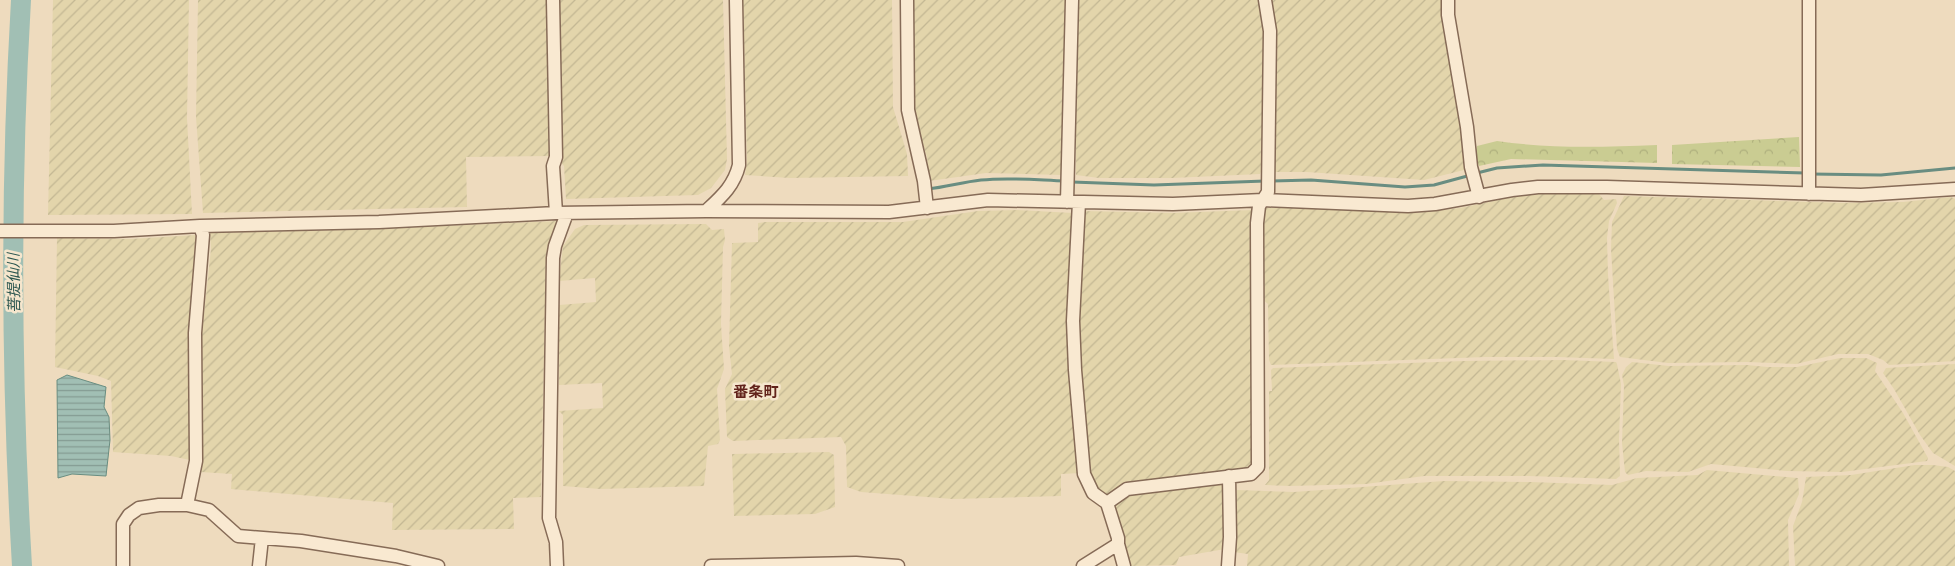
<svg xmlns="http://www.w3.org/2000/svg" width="1955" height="566" font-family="'Crimson Pro','Noto Sans JP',serif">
  <defs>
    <pattern id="farmland-furrows" width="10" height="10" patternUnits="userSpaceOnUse" patternTransform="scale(1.25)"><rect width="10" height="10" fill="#e3d5ab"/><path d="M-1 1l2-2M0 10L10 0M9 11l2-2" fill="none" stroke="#c3b793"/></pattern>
    <pattern id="forest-crowns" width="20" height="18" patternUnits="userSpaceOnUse" patternTransform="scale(1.25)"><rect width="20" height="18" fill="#cacc92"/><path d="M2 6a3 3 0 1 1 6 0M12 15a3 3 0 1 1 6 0" fill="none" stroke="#aeaf7d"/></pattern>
    <pattern id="water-rules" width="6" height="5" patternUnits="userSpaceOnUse" patternTransform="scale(1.25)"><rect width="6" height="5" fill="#a1bfb4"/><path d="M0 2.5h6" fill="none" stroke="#849b92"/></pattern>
  </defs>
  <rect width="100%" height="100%" fill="#eedbbe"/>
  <path fill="url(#farmland-furrows)" d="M 53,0 L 189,0 L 187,118 L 192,214 L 48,215 Z
    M 198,0 L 548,0 L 551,156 L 466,157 L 467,207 L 203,213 L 196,117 Z
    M 559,0 L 723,0 L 727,159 L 725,170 L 711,188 L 698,195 L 566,199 L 564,166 L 560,161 Z
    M 743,0 L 892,0 L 893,107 L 907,154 L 908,176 L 790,178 L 745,175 L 747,161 Z
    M 911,0 L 1068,0 L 1062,175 L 986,173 L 929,181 L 927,157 L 912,109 Z
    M 1076,0 L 1261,0 L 1266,31 L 1262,169 L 1260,174 L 1172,178 L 1099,178 L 1076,175 Z
    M 1269,0 L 1445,0 L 1461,111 L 1464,170 L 1424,180 L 1307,172 L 1272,172 Z
    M 1562,193 L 1599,194 L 1604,200 L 1616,199 L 1617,203 L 1609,221 L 1607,238 L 1608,275 L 1614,359 L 1558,357 L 1485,357 L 1271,365 L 1269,360 L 1268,304 L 1261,298 L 1262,214 L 1265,208 L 1311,208 L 1416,213 L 1460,208 L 1522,195 Z
    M 1624,196 L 1845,203 L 1903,202 L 1951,197 L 1955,199 L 1955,361 L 1889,365 L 1883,360 L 1868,354 L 1838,354 L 1796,364 L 1747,362 L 1668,363 L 1620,357 L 1617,349 L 1611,249 L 1612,222 Z
    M 1017,210 L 1073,213 L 1068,305 L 1068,352 L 1080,473 L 1061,474 L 1061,496 L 953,499 L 861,492 L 847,487 L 846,446 L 841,437 L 733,441 L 727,437 L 725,389 L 732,374 L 729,346 L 732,243 L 758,242 L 758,223 L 765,222 L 903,222 L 978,211 Z
    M 1253,210 L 1254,464 L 1248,469 L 1107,497 L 1097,490 L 1089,473 L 1078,321 L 1083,211 L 1173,213 Z
    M 556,221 L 546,258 L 541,497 L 513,498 L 514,529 L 392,530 L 393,503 L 231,489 L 232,474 L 201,472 L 203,461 L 202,333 L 211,249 L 210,233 L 379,229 Z
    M 706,224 L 712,230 L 724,229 L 725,240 L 723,247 L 721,324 L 724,369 L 717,389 L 720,440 L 718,444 L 708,446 L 704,486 L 600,489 L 563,486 L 563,415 L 559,411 L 603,408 L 602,383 L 559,385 L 559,305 L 596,302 L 595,278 L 559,281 L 563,246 L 575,229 L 584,225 Z
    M 196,235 L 189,345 L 190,460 L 171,456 L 113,452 L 111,381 L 98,376 L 55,367 L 57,238 L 131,239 Z
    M 1840,358 L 1866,358 L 1877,363 L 1875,371 L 1903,413 L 1928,458 L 1927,461 L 1842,472 L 1787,471 L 1711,464 L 1688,472 L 1646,471 L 1628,475 L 1625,472 L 1622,443 L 1624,385 L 1622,375 L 1626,367 L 1632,362 L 1669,366 L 1747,365 L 1767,367 L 1797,367 Z
    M 1563,360 L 1616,362 L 1617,364 L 1621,384 L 1619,439 L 1620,476 L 1616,479 L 1529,476 L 1424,476 L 1366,484 L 1290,486 L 1265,485 L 1269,480 L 1269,391 L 1272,391 L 1271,370 L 1273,368 L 1464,361 Z
    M 1955,364 L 1955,466 L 1933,453 L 1920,435 L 1894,389 L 1883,373 L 1886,368 Z
    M 829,452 L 834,455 L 835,507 L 815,514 L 734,516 L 732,454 Z
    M 1915,465 L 1933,465 L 1948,467 L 1955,471 L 1955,566 L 1795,566 L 1793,526 L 1802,502 L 1806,477 L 1851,475 Z
    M 1707,470 L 1798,478 L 1799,494 L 1788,520 L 1789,566 L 1247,566 L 1248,554 L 1233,552 L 1237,490 L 1294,492 L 1444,481 L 1531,482 L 1612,485 L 1637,478 L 1698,475 Z
    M 1222,483 L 1225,549 L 1179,557 L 1176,565 L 1129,566 L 1124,538 L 1115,511 L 1116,503 L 1125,494 Z"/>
  <path fill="url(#forest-crowns)" d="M 1799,137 L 1800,167 L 1672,164 L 1672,145 Z
    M 1497,141 C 1553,149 1601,147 1657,145 L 1657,163 L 1511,159 L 1479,166 L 1475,154 L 1477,146 Z"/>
  <path fill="url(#water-rules)" stroke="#698d81" d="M 67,375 L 106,387 L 104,407 L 109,417 L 110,440 L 106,476 L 72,474 L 58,478 L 57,380 Z"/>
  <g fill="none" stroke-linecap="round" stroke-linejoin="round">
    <path stroke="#698d81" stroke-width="3" d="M 1477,173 L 1497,168 L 1543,165 L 1805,173
      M 1811,174 L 1881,175 L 1955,168
      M 1272,181 L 1311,180 L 1405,187 L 1434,185 L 1471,175
      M 1072,182 L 1154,185 L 1265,181
      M 928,189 C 946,187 963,182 981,180 C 1009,177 1037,180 1066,181"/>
    <path stroke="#a1bfb4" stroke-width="20" d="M 21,0 C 10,188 11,378 22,566"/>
    <g stroke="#866b57" stroke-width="15">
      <path id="minor" d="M 553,0 L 556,157 L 553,166 L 556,213
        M 907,0 L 908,110 L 924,181 L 927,208
        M 1448,0 L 1448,15 L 1467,127 L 1471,167 L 1479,197
        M 1809,194 L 1809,0
        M 1067,202 L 1072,0
        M 1079,202 L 1073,321 L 1075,370 L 1084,474 L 1093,493 L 1107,503 L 1118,538 L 1118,544 L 1124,566
        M 706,211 C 721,197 734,186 739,165 L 736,0
        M 0,231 L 114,231 L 200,226 L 379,222 L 556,213 L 706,211 L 889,212 L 988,200 L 1173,204 L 1263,200 L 1408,206 L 1435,204 L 1512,190 L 1538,187 L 1607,187 L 1861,195 L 1955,189
        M 1107,503 L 1127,489 L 1251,474 L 1258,467 L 1257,223 L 1259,206 L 1268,192 L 1270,31 L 1265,0
        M 187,505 L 196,461 L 195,333 L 203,235 L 200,226
        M 123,566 L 123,524 L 129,515 L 139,508 L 159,505 L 187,505 L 209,510 L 238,536 L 301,541 L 396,556 L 438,566
        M 259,566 L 262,538
        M 557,566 L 556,542 L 549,518 L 553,258 L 555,246 L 567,213
        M 711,566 L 856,563 L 898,566
        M 1083,566 L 1118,544
        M 1228,566 L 1230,537 L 1229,476"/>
    </g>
    <use href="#minor" stroke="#f9e9d1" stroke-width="12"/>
  </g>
  <g text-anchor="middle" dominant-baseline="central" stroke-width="5" stroke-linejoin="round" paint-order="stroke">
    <g font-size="15" font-style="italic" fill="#2a554f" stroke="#f5e6cd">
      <text transform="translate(14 283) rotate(-91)">菩提仙川</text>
    </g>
    <g font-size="15" font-weight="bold" fill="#62231b" stroke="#f5e6cd">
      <text x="756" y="392">番条町</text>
    </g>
  </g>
</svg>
